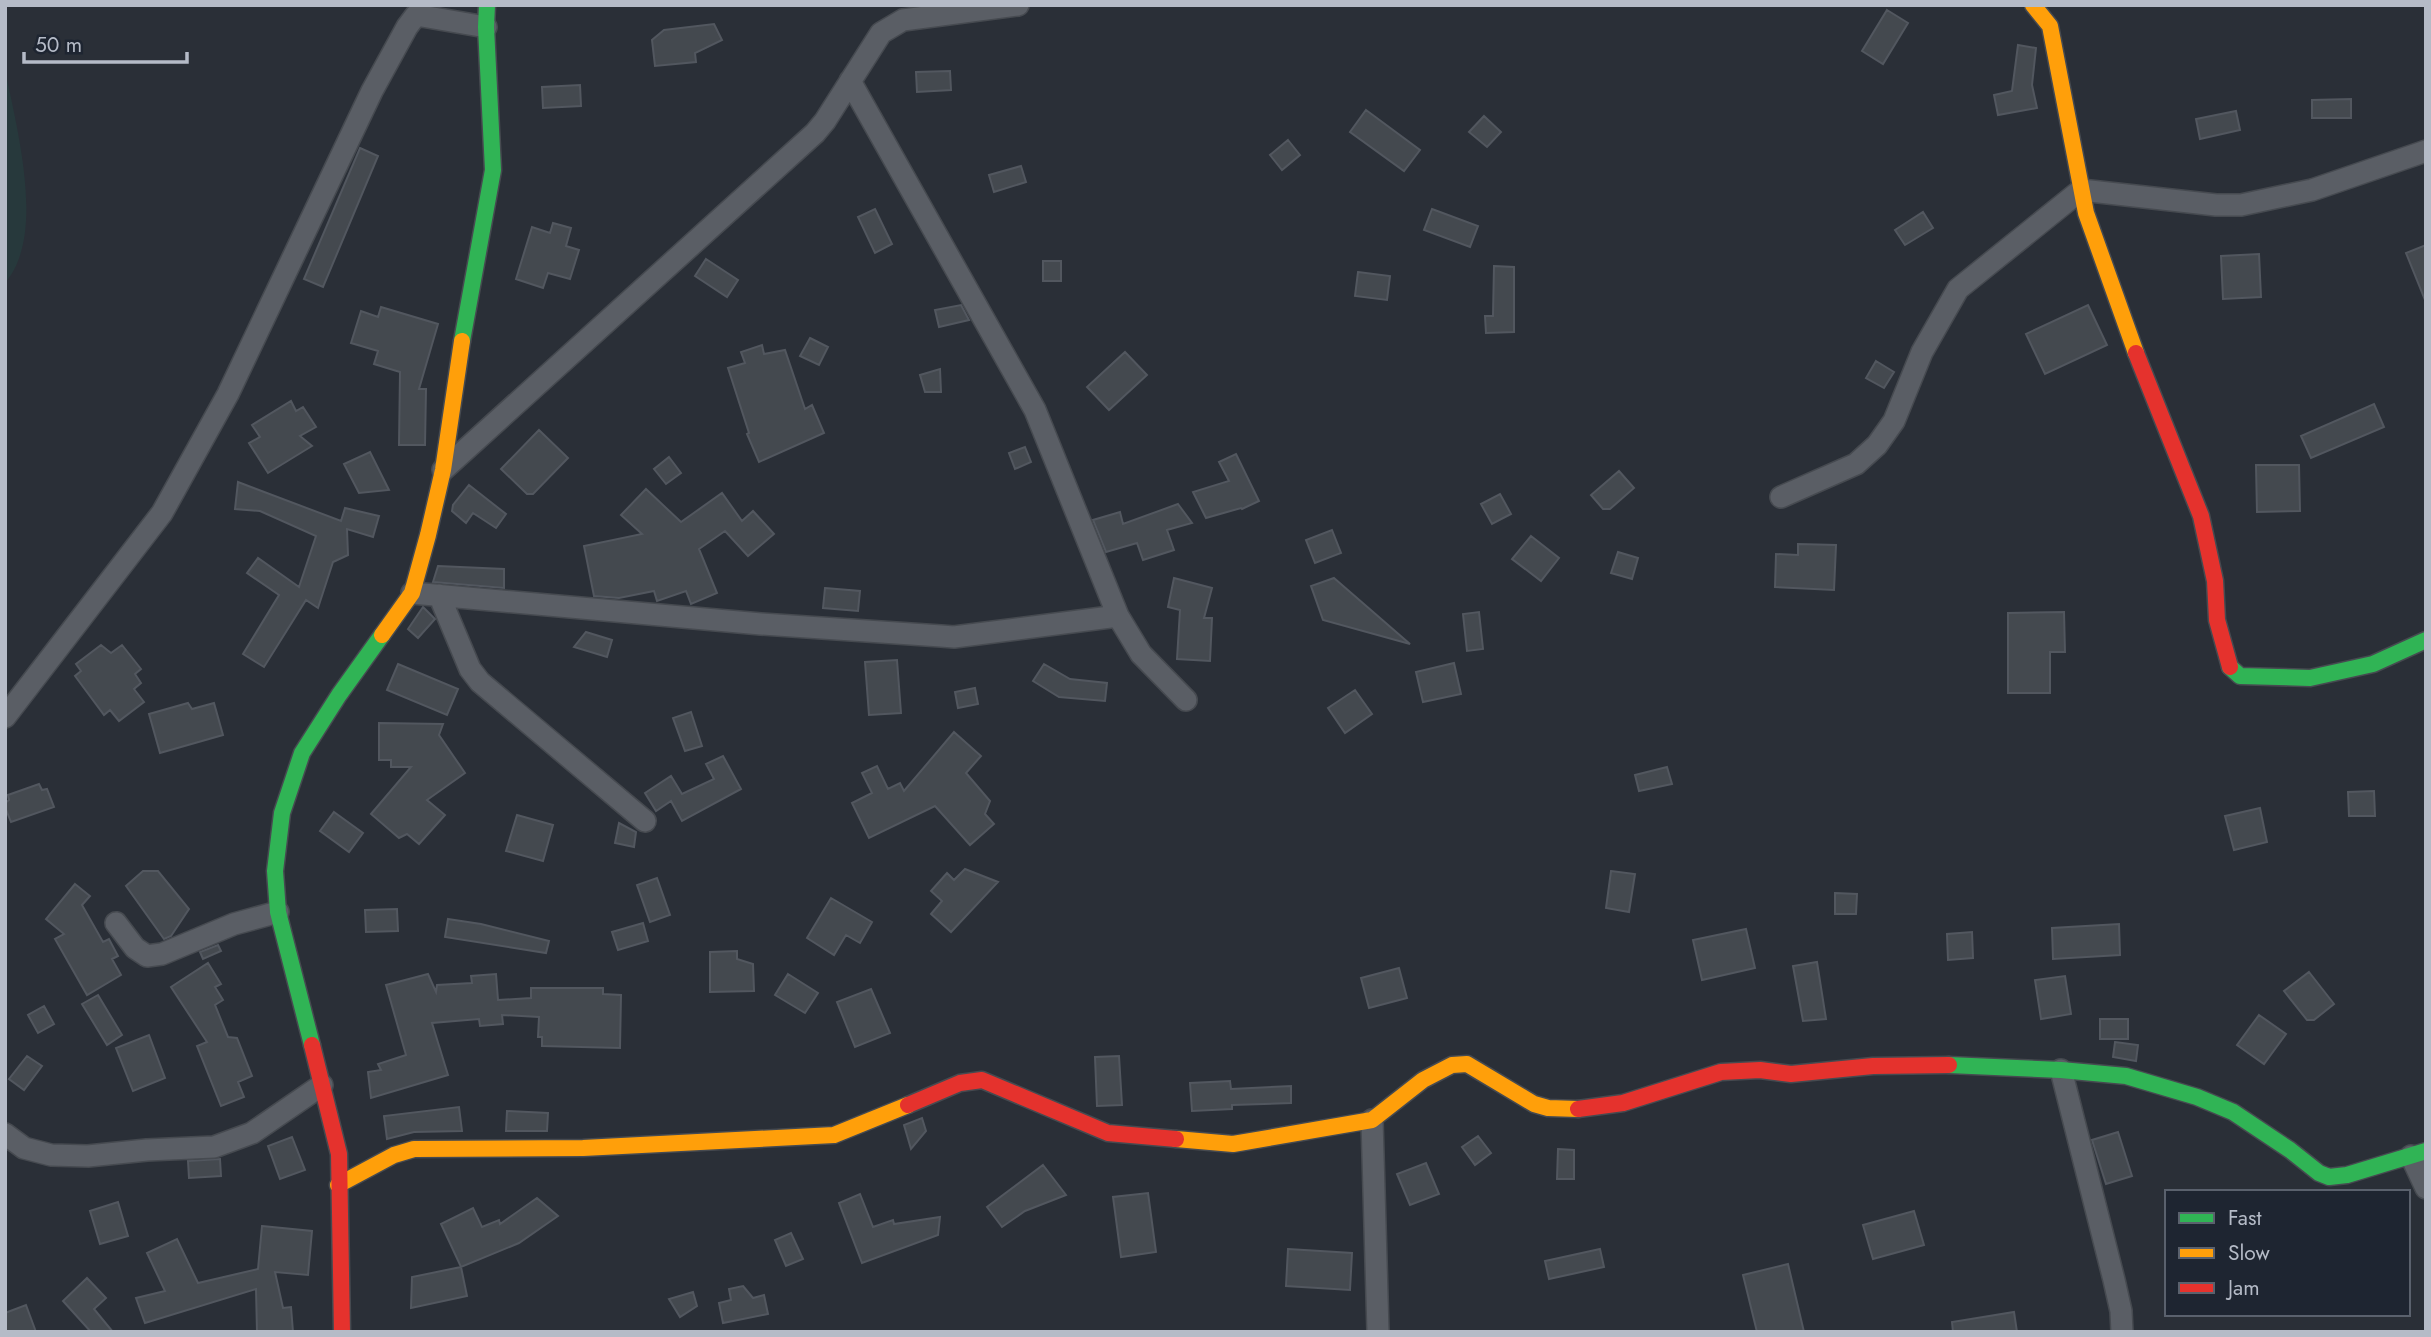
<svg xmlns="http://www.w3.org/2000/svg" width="2431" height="1337" font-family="Jost,sans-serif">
  <rect width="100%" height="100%" fill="#2a2f37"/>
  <path fill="#27393c" d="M 5,69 C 16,126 47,235 5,283 Z"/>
  <path fill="#44494f" stroke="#52575f" stroke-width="2" d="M 1887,10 L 1908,23 L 1883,64 L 1862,51 Z
    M 714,24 L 722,40 L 695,53 L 696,62 L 655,66 L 652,40 L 664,30 Z
    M 2018,45 L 2036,48 L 2032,85 L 2037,108 L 1998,115 L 1994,95 L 2012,91 Z
    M 950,71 L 951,90 L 917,92 L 916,72 Z
    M 580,85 L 581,106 L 543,108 L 542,87 Z
    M 2351,99 L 2351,118 L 2312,118 L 2312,100 Z
    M 1366,110 L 1420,150 L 1404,171 L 1350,132 Z
    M 2236,111 L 2240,130 L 2200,139 L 2196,119 Z
    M 1484,116 L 1501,132 L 1487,147 L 1469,132 Z
    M 1288,140 L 1300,155 L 1282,170 L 1270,155 Z
    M 360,148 L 378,156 L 323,287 L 304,279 Z
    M 1021,166 L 1026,182 L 994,192 L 989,175 Z
    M 875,209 L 892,244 L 875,253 L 858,217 Z
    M 1432,209 L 1478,226 L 1470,247 L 1424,230 Z
    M 1923,212 L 1933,228 L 1905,245 L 1895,230 Z
    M 553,223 L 571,228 L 566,246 L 579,250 L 570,279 L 548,273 L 543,288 L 516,279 L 532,227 L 550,233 Z
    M 2426,245 L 2426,300 L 2425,300 L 2406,253 Z
    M 2259,254 L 2261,297 L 2223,299 L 2221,256 Z
    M 706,259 L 738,280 L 727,297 L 695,276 Z
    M 1043,261 L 1061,261 L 1061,281 L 1043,281 Z
    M 1494,266 L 1514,267 L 1514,332 L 1486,333 L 1485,316 L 1493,316 Z
    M 1358,272 L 1390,276 L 1387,300 L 1355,296 Z
    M 961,305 L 969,320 L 939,327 L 935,310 Z
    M 2088,305 L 2107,345 L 2045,374 L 2026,334 Z
    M 381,307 L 438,324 L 419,389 L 426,389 L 425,445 L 399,445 L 400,372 L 374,364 L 378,351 L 351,343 L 361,311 L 378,317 Z
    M 810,338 L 828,347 L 819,365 L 800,356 Z
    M 762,345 L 764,354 L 785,350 L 805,409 L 812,405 L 824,433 L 759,462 L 747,434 L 749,433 L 728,368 L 745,363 L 741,352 Z
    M 1125,352 L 1147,375 L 1109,410 L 1087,387 Z
    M 1876,361 L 1894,372 L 1884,388 L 1866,378 Z
    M 940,369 L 941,392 L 925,392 L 920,375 Z
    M 291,401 L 296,411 L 303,407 L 316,427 L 300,436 L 312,446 L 268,473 L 249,443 L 260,437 L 252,425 Z
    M 2374,404 L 2384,427 L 2311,458 L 2301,436 Z
    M 539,430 L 568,458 L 533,494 L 527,494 L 501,469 Z
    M 1025,447 L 1031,462 L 1015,469 L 1009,453 Z
    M 370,452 L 389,490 L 359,493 L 344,464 Z
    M 1236,454 L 1259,501 L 1242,509 L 1241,508 L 1206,518 L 1193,492 L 1229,481 L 1219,462 Z
    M 669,457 L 681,473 L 666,484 L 654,469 Z
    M 2256,465 L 2299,465 L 2300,511 L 2257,512 Z
    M 1619,471 L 1634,488 L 1610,509 L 1603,509 L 1591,495 Z
    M 238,482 L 341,521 L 345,508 L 379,516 L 373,537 L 347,529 L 348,555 L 333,562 L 318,608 L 306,600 L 264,667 L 243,654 L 279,595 L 247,573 L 258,558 L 299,587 L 316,536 L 260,511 L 235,509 Z
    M 469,485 L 506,514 L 496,528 L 473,513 L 466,523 L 452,511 L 453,505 Z
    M 646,489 L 681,522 L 722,493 L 742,521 L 753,511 L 774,534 L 748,556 L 725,531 L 699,549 L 717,593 L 691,604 L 686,591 L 657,601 L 654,591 L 619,598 L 594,596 L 584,546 L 642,534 L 621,515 Z
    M 1500,494 L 1511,514 L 1492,524 L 1481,504 Z
    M 1178,504 L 1192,523 L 1167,530 L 1174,550 L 1143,560 L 1137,543 L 1106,552 L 1093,520 L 1120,512 L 1123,524 Z
    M 1332,530 L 1341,553 L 1315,563 L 1306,540 Z
    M 1531,536 L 1559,558 L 1541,581 L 1512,559 Z
    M 1798,544 L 1836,545 L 1834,590 L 1775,587 L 1776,554 L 1798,555 Z
    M 1618,552 L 1638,558 L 1632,579 L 1611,573 Z
    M 438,566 L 504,569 L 504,588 L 433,582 Z
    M 1174,578 L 1212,588 L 1204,618 L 1212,618 L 1210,661 L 1177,659 L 1180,610 L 1168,607 Z
    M 1334,578 L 1410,644 L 1323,620 L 1311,586 Z
    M 825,588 L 860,591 L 858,611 L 823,608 Z
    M 423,607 L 435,619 L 418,638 L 408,629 Z
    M 1479,612 L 1483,649 L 1467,651 L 1463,614 Z
    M 2064,612 L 2065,652 L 2050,652 L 2050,693 L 2008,693 L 2008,613 Z
    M 586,632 L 612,640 L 607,657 L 574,647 Z
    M 101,645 L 111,653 L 122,645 L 141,669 L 135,674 L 141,683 L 134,689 L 144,702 L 119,721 L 110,710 L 104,715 L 75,676 L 81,671 L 76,664 Z
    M 897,660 L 901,713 L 869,715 L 865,662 Z
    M 1454,663 L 1461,694 L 1423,702 L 1416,672 Z
    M 398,664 L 458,689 L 447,715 L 387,690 Z
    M 1044,664 L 1070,679 L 1107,683 L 1105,701 L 1059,697 L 1033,681 Z
    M 975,688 L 978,704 L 958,708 L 955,692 Z
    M 1355,690 L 1372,714 L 1345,733 L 1328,708 Z
    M 188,703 L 192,709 L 214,703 L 223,735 L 160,753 L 149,714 Z
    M 691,712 L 702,746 L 685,751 L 673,718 Z
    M 379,723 L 443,724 L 439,735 L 465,773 L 427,800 L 445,815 L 419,844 L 407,834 L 399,838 L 371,814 L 411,767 L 391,767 L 391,760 L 379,760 Z
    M 954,732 L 981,756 L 966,773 L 990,801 L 985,814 L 994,824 L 970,845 L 935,806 L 869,838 L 852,803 L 872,793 L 862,773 L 877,766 L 888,789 L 900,783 L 904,791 Z
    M 723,756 L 741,789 L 682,821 L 671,801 L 656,811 L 645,793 L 671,776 L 682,794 L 714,779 L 706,764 Z
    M 1667,767 L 1672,784 L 1639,791 L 1635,775 Z
    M 39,784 L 42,790 L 47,789 L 54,807 L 11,822 L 5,807 L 5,803 L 9,800 L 8,795 Z
    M 2374,791 L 2375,816 L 2349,816 L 2348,792 Z
    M 2260,808 L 2267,842 L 2234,850 L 2225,816 Z
    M 334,812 L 363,833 L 349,852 L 320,831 Z
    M 517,815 L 553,825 L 543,861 L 506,851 Z
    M 619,823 L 636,832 L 634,847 L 615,843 Z
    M 965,869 L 998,882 L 951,932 L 931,914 L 942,901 L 931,891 L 947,873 L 954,880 Z
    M 143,871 L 158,871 L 189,909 L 171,936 L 164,939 L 126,886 Z
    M 1611,871 L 1635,874 L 1629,912 L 1606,908 Z
    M 657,878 L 670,915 L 650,922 L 637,885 Z
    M 75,884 L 90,896 L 82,905 L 103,942 L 109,939 L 118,956 L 112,959 L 121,975 L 87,995 L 55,939 L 64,934 L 46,919 Z
    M 1835,893 L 1857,894 L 1856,914 L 1835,914 Z
    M 831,898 L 872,922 L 860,943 L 846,935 L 834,955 L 807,938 Z
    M 397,909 L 398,931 L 366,932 L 365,910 Z
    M 448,919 L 481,924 L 549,941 L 546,953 L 445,937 Z
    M 643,923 L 648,941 L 618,950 L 612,932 Z
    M 2119,924 L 2120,955 L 2053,959 L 2052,928 Z
    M 1746,929 L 1755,968 L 1702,980 L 1693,940 Z
    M 1972,932 L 1973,958 L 1948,960 L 1947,934 Z
    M 218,945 L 221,951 L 203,959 L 200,952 Z
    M 737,951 L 737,959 L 753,964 L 754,991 L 710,992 L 710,952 Z
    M 1817,962 L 1826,1019 L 1803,1021 L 1793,966 Z
    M 208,963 L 221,984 L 215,987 L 223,1000 L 215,1005 L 228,1037 L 237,1038 L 252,1076 L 238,1082 L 244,1097 L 221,1106 L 197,1046 L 207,1042 L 171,987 Z
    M 1399,968 L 1407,998 L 1369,1008 L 1361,978 Z
    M 2309,972 L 2334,1004 L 2314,1020 L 2307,1020 L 2284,991 Z
    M 428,974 L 436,992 L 437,985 L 472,983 L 471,976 L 496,974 L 498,1000 L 531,998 L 531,988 L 603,988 L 603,994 L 621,995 L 620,1048 L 542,1046 L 542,1037 L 538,1037 L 539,1017 L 502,1015 L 503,1024 L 480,1026 L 479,1019 L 432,1023 L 448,1075 L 371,1098 L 368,1072 L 381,1070 L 378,1064 L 406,1055 L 386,985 Z
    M 788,974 L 818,993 L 805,1013 L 775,995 Z
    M 2065,976 L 2071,1014 L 2041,1019 L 2035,980 Z
    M 871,989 L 890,1033 L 855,1047 L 837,1002 Z
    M 98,995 L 122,1035 L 107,1045 L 82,1004 Z
    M 44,1006 L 54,1024 L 38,1033 L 28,1015 Z
    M 2259,1015 L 2286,1034 L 2264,1064 L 2237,1045 Z
    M 2100,1019 L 2128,1019 L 2128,1039 L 2100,1039 Z
    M 149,1035 L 165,1078 L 133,1091 L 116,1048 Z
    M 2115,1042 L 2138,1045 L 2136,1061 L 2113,1057 Z
    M 27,1056 L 42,1066 L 24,1090 L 9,1079 Z
    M 1119,1056 L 1122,1105 L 1097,1106 L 1095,1057 Z
    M 1230,1081 L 1231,1089 L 1291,1086 L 1291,1103 L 1232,1105 L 1232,1109 L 1192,1111 L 1190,1083 Z
    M 459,1107 L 462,1131 L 414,1132 L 387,1139 L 384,1116 Z
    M 507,1111 L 548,1113 L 547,1131 L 506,1131 Z
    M 922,1118 L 926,1131 L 911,1149 L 904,1125 Z
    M 2118,1132 L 2132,1176 L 2106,1184 L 2092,1140 Z
    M 1478,1136 L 1491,1153 L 1475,1165 L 1462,1147 Z
    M 292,1137 L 305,1170 L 280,1179 L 268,1146 Z
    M 1558,1149 L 1574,1150 L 1574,1179 L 1557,1179 Z
    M 220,1159 L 221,1176 L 189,1178 L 188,1161 Z
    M 1426,1163 L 1439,1194 L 1410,1205 L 1397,1174 Z
    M 1043,1165 L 1066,1195 L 1025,1211 L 1002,1227 L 987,1207 Z
    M 1148,1193 L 1156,1252 L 1121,1257 L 1113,1197 Z
    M 860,1194 L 873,1227 L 893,1220 L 894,1224 L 940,1217 L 938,1235 L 862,1263 L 839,1203 Z
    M 537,1198 L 558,1216 L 519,1243 L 461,1267 L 441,1224 L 473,1208 L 482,1227 L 499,1220 L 500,1224 Z
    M 118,1202 L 128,1236 L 100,1244 L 90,1211 Z
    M 1914,1211 L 1924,1245 L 1873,1259 L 1863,1225 Z
    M 262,1226 L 312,1231 L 308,1275 L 275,1272 L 283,1308 L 291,1307 L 293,1332 L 257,1332 L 256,1289 L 145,1323 L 136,1298 L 165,1291 L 147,1253 L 177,1239 L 198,1283 L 258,1269 Z
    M 791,1233 L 803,1259 L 786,1266 L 775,1240 Z
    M 1288,1249 L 1352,1253 L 1350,1290 L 1286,1286 Z
    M 1600,1249 L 1604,1267 L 1549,1279 L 1545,1261 Z
    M 1788,1264 L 1804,1332 L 1757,1332 L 1743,1275 Z
    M 461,1267 L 467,1296 L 411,1308 L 412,1277 Z
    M 87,1278 L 106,1298 L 94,1309 L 113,1332 L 91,1332 L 63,1301 Z
    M 743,1286 L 753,1298 L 764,1295 L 768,1314 L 723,1323 L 719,1303 L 731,1300 L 729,1289 Z
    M 693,1292 L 697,1306 L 680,1317 L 669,1299 Z
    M 26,1305 L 36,1332 L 5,1332 L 5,1313 Z
    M 2014,1312 L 2017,1332 L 1953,1332 L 1952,1322 Z"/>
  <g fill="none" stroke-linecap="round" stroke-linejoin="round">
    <g stroke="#464a50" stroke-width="24">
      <path id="street" d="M 850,81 L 1035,410 L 1118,616 L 1141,654 L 1186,700
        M 443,470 L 815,133 L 825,121 L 881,33 L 903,20 L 1018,5
        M 1781,497 L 1856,464 L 1877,445 L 1894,421 L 1922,352 L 1958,289 L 2081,190 L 2216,205 L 2241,205 L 2312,190 L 2426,151
        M 412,593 L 761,624 L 941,636 L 954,637 L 1118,616
        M 439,595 L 470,669 L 480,682 L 645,821
        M 5,717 L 162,513 L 228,394 L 372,91 L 407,27 L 416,15 L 486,27
        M 116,923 L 135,948 L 147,956 L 162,954 L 234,924 L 278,912
        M 2061,1070 L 2114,1280 L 2121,1311 L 2122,1332
        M 1372,1120 L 1378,1332
        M 5,1134 L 24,1148 L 51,1155 L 88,1156 L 147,1150 L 214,1147 L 252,1133 L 322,1085
        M 2411,1156 L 2426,1188"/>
    </g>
    <g stroke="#464a50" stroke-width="19">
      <path id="fast" d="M 462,341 L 493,170 L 486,27 L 487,5
        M 2230,667 L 2240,676 L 2310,678 L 2373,664 L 2426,640
        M 312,1045 L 278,912 L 275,871 L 282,813 L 302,753 L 339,695 L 382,635
        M 1949,1065 L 2061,1070 L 2126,1076 L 2197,1097 L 2233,1112 L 2290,1150 L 2319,1173 L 2329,1177 L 2347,1175 L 2426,1151"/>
    </g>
    <g stroke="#464a50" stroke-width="19">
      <path id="slow" d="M 2033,5 L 2050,26 L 2086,213 L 2136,353
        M 382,635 L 412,593 L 428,535 L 443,470 L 462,341
        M 1176,1139 L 1233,1144 L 1372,1120 L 1423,1080 L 1452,1065 L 1467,1064 L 1534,1104 L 1548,1108 L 1578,1109
        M 338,1185 L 394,1155 L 414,1149 L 583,1148 L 834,1135 L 908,1105"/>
    </g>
    <g stroke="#464a50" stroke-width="19">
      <path id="jam" d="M 2136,353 L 2201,516 L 2215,581 L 2217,620 L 2230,667
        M 312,1045 L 339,1154 L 342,1332
        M 908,1105 L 960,1083 L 982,1080 L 1108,1133 L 1176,1139
        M 1578,1109 L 1623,1103 L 1721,1072 L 1760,1070 L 1791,1074 L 1873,1066 L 1949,1065"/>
    </g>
    <use href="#street" stroke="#5a5e65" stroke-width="21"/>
    <use href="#fast" stroke="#30b455" stroke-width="16"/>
    <use href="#slow" stroke="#ff9f0a" stroke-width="16"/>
    <use href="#jam" stroke="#e5322d" stroke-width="16"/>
  </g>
  <rect width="2431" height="1337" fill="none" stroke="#b5bbc7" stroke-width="14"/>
  <rect x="2165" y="1190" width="245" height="126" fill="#1e2531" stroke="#5a616d" stroke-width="2"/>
  <rect x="2179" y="1213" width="35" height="10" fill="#30b455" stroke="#5a616d" stroke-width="2"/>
  <text x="2228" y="1225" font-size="21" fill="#b5bbc7">Fast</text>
  <rect x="2179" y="1248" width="35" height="10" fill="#ff9f0a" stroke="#5a616d" stroke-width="2"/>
  <text x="2228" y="1260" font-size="21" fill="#b5bbc7">Slow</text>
  <rect x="2179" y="1283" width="35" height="10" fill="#e5322d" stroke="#5a616d" stroke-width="2"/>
  <text x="2228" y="1295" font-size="21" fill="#b5bbc7">Jam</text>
  <path d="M24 52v10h163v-10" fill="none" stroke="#b5bbc7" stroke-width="3.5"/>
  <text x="35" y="52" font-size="21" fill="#b5bbc7" stroke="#1e2531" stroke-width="5" paint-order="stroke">50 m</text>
</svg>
